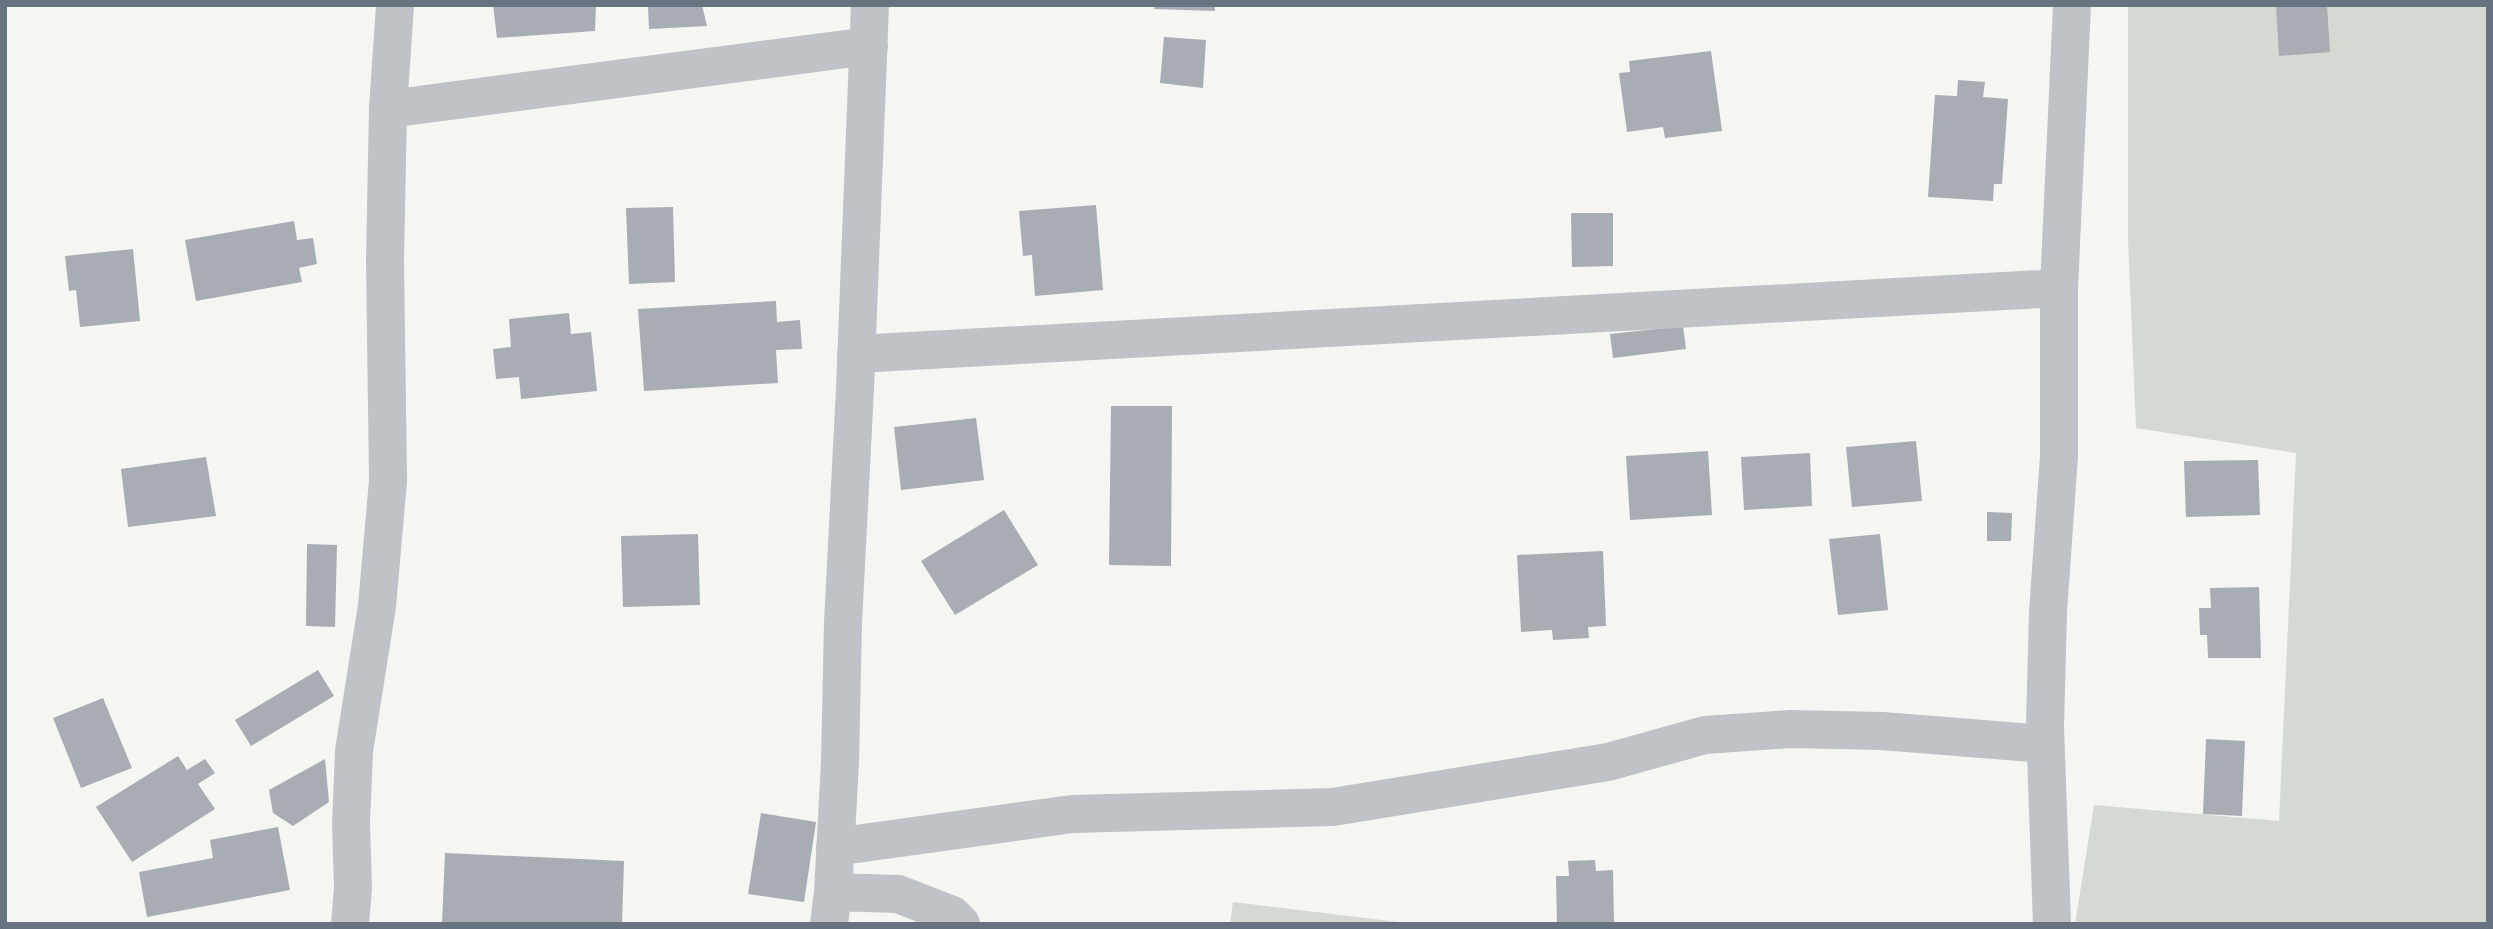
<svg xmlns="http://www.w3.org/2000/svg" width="2493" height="929" font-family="Cabin,sans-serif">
  <rect width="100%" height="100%" fill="#f5f5f2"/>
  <path fill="#d4dad2" d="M 2128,5 L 2488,5 L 2488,924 L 2075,924 L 2094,805 L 2279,821 L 2296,453 L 2136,428 L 2128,239 Z
    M 1233,902 L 1415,924 L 1230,924 Z"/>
  <path fill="#a7adb3" d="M 493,5 L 596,5 L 595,31 L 497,38 Z
    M 648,5 L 702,5 L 707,26 L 649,29 Z
    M 1155,5 L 1215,5 L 1215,11 L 1154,9 Z
    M 2276,5 L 2327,5 L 2330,52 L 2279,56 Z
    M 1164,37 L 1206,40 L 1203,88 L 1160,83 Z
    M 1711,51 L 1722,131 L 1665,138 L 1663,127 L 1627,132 L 1619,73 L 1630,72 L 1629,61 Z
    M 1958,80 L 1985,82 L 1983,97 L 2008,99 L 2002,184 L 1994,184 L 1993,201 L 1928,197 L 1935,95 L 1957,96 Z
    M 1096,205 L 1103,290 L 1035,296 L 1032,255 L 1023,256 L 1019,211 Z
    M 673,207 L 675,282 L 629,284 L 626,208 Z
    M 1571,213 L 1613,213 L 1613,266 L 1572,267 Z
    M 294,221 L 297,240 L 313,238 L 317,264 L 299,268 L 302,282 L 196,301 L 185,240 Z
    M 133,249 L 140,321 L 80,327 L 76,290 L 69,291 L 65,256 Z
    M 776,301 L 777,322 L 800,320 L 802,349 L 776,350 L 778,383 L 644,391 L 638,309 Z
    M 569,313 L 571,334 L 591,332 L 597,391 L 521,399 L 519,377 L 496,379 L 493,349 L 511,347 L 509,319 Z
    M 1683,326 L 1686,349 L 1613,358 L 1610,334 Z
    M 1111,406 L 1172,406 L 1171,566 L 1109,565 Z
    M 976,418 L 984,480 L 901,490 L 894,427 Z
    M 1916,441 L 1922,501 L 1852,507 L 1846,447 Z
    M 1708,451 L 1712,515 L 1630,520 L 1626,456 Z
    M 1810,453 L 1812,506 L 1744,510 L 1741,457 Z
    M 206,457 L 216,516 L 128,527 L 121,469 Z
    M 2258,460 L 2260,515 L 2186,517 L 2184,461 Z
    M 1004,510 L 1038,565 L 955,615 L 921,561 Z
    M 1987,512 L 2012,513 L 2011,541 L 1987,541 Z
    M 698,534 L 700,605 L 623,607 L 621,536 Z
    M 1880,534 L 1888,610 L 1838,615 L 1829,539 Z
    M 307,544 L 337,545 L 335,627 L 306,626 Z
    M 1603,551 L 1606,626 L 1588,627 L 1589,638 L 1553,640 L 1552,630 L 1521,632 L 1517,555 Z
    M 2259,587 L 2261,658 L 2208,658 L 2207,635 L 2200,635 L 2199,608 L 2211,608 L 2210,588 Z
    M 318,670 L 334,696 L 251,746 L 235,720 Z
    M 103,698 L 132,768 L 81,788 L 53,718 Z
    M 2206,739 L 2245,741 L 2242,816 L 2203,814 Z
    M 178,756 L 187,770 L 205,759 L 215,773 L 198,784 L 215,809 L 132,862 L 96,807 Z
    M 325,759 L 329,802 L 293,826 L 273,813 L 269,790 Z
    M 761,813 L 816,822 L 804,902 L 748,894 Z
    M 278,827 L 290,890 L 147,917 L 139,872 L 213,858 L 210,840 Z
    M 445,853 L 624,861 L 622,924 L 442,924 Z
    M 1595,860 L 1596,871 L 1613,870 L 1614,924 L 1557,924 L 1556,876 L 1569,876 L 1568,861 Z"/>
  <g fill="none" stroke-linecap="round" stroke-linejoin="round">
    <path stroke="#bfc2c6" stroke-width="38" d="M 388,109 L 869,46
      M 856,354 L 2059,288
      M 835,847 L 1072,814 L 1333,807 L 1608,762 L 1705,735 L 1791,729 L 1882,731 L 2045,744
      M 833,892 L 898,894 L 952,915 L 961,924
      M 350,924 L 353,888 L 351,823 L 354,751 L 377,606 L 388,481 L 385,260 L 388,109 L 395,5
      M 829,924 L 833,892 L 840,762 L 843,623 L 855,389 L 870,5
      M 2052,924 L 2045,726 L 2048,612 L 2059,456 L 2059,288 L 2072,5"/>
  </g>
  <rect width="2493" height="929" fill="none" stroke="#677381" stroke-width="14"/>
</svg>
